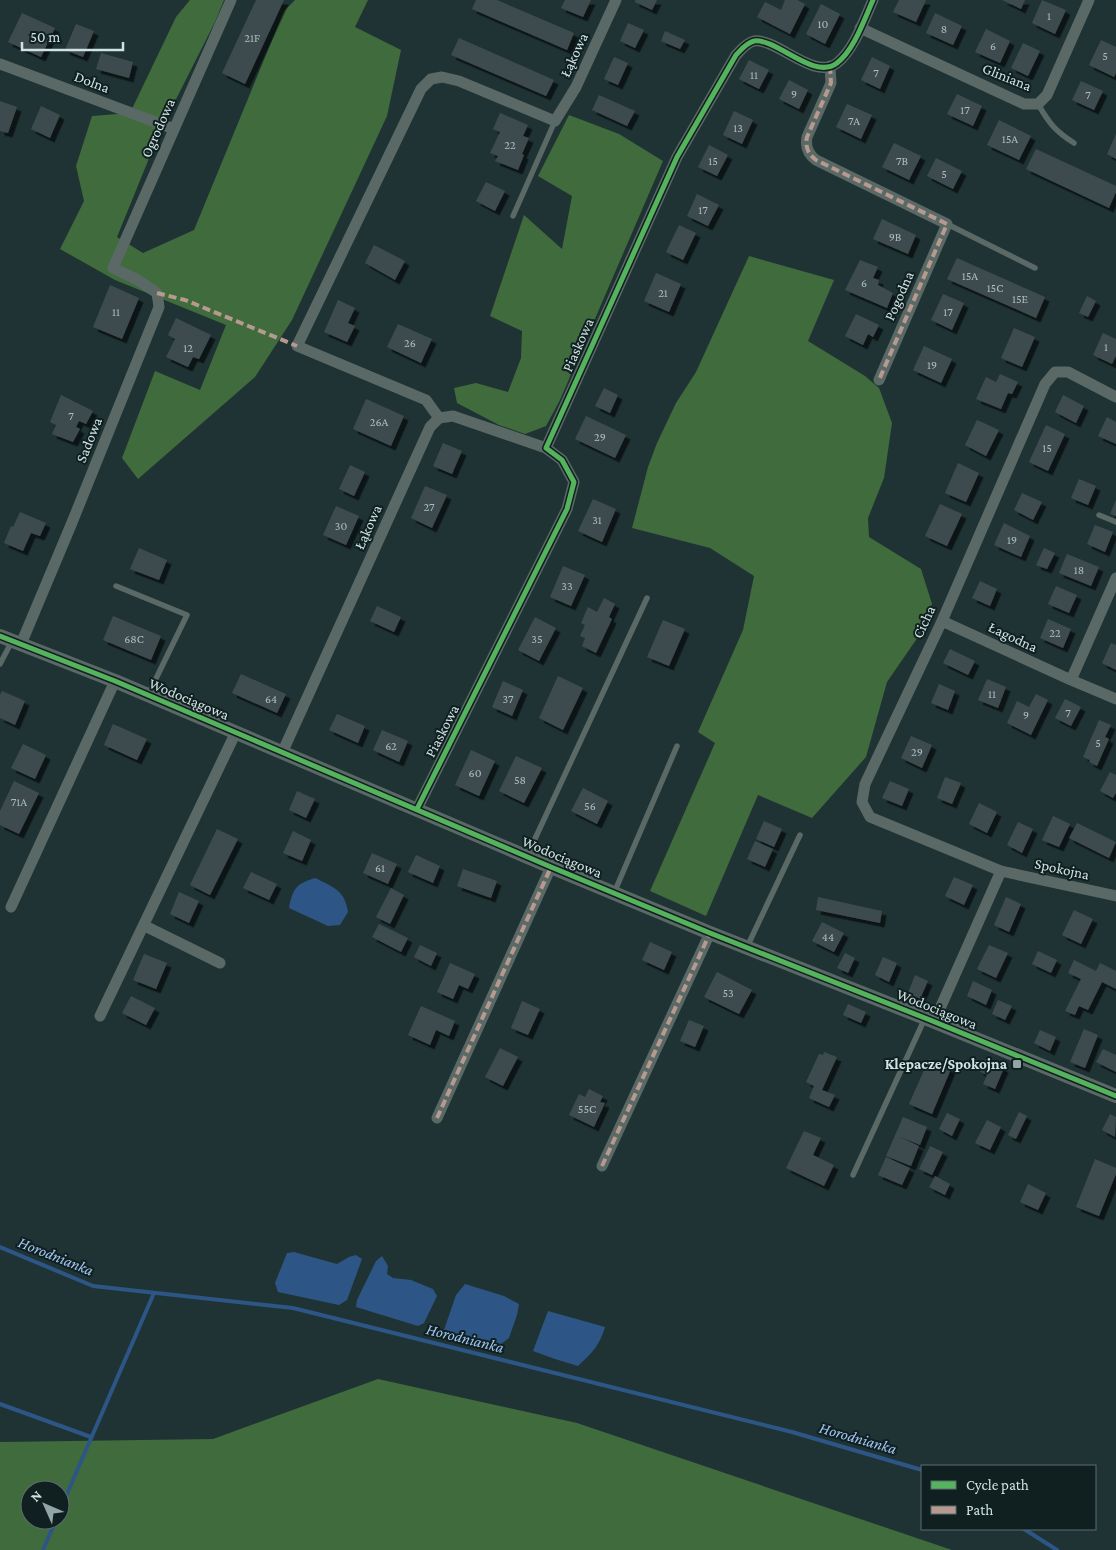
<svg xmlns="http://www.w3.org/2000/svg" width="1116" height="1550" font-family="'Crimson Pro',serif">
  <defs>
    <filter id="shadow"><feDropShadow dx="4.5" dy="4.5" stdDeviation="0" flood-color="#0009"/></filter>
  </defs>
  <rect width="100%" height="100%" fill="#1f3334"/>
  <path fill="#406b3c" fill-rule="evenodd" d="M 190,0 L 224,0 L 215,22 L 161,129 L 117,237 L 143,253 L 194,230 L 284,11 L 295,0 L 368,0 L 355,27 L 401,50 L 387,116 L 292,320 L 255,377 L 138,479 L 122,458 L 155,371 L 200,390 L 226,325 L 115,280 L 60,249 L 84,201 L 76,166 L 92,116 L 130,113 L 176,17 Z
    M 569,115 L 619,134 L 663,161 L 560,400 L 546,426 L 525,434 L 499,425 L 457,403 L 454,388 L 476,383 L 508,392 L 521,358 L 522,331 L 490,316 L 524,215 L 562,249 L 572,196 L 538,176 Z
    M 749,256 L 834,280 L 808,341 L 865,376 L 879,388 L 892,423 L 884,478 L 868,518 L 869,537 L 921,569 L 932,604 L 918,637 L 887,682 L 866,757 L 812,818 L 758,795 L 706,916 L 650,891 L 715,743 L 698,732 L 743,630 L 754,576 L 710,548 L 632,528 L 648,467 L 657,443 L 676,403 L 696,372 Z
    M 378,1379 L 577,1423 L 952,1550 L 0,1550 L 0,1442 L 213,1439 ZM 30,1490 L 60,1490 L 60,1520 L 30,1520 Z"/>
  <path fill="#2d5686" d="M 315,878 C 333,887 345,890 348,912 L 340,925 L 328,926 L 289,908 C 293,888 296,884 315,878 Z
    M 294,1252 L 337,1264 L 349,1257 L 356,1255 L 362,1259 L 347,1300 L 339,1305 L 278,1292 L 275,1283 L 287,1253 Z
    M 382,1256 L 388,1266 L 387,1274 L 393,1278 L 411,1280 L 433,1289 L 437,1296 L 424,1323 L 418,1326 L 356,1307 L 357,1300 L 376,1261 Z
    M 465,1284 L 504,1296 L 519,1304 L 517,1315 L 509,1338 L 497,1347 L 444,1330 L 456,1295 Z
    M 548,1311 L 605,1327 C 600,1345 592,1353 578,1366 L 555,1359 L 533,1351 Z"/>
  <g fill="none" stroke-linecap="round" stroke-linejoin="round">
    <path stroke="#2d5686" stroke-width="4" d="M 0,1247 L 93,1286 L 293,1308 L 792,1432 L 922,1470
      M 0,1404 L 91,1437
      M 60,1510 L 154,1293
      M 1024,1529 L 1057,1550
      M 43,1550 L 56,1520"/>
  </g>
  <path fill="#3d4c4f" filter="url(#shadow)" d="M 256,0 L 284,0 L 245,84 L 222,73 Z
    M 476,0 L 497,0 L 574,33 L 567,50 L 472,9 Z
    M 565,0 L 591,0 L 583,17 L 561,8 Z
    M 635,0 L 657,0 L 652,10 L 635,2 Z
    M 785,0 L 797,0 L 805,4 L 790,34 L 757,17 L 765,2 L 781,10 Z
    M 899,0 L 926,0 L 916,22 L 893,12 Z
    M 1002,0 L 1025,0 L 1021,9 Z
    M 1042,0 L 1066,10 L 1055,34 L 1032,23 Z
    M 821,4 L 840,14 L 825,44 L 806,34 Z
    M 22,13 L 55,28 L 41,57 L 8,42 Z
    M 935,13 L 962,26 L 953,45 L 926,33 Z
    M 628,23 L 644,30 L 635,48 L 620,41 Z
    M 76,24 L 94,31 L 83,57 L 65,50 Z
    M 986,29 L 1010,41 L 1000,63 L 975,52 Z
    M 665,31 L 685,40 L 680,49 L 661,41 Z
    M 459,38 L 554,80 L 546,96 L 451,55 Z
    M 1101,40 L 1116,47 L 1116,73 L 1114,77 L 1089,65 Z
    M 1023,43 L 1040,51 L 1028,76 L 1011,68 Z
    M 101,53 L 133,62 L 129,78 L 96,69 Z
    M 614,57 L 628,63 L 618,85 L 604,79 Z
    M 872,57 L 890,66 L 880,89 L 861,80 Z
    M 749,60 L 769,70 L 759,89 L 739,79 Z
    M 789,80 L 808,90 L 799,109 L 779,99 Z
    M 1081,81 L 1103,91 L 1094,110 L 1072,100 Z
    M 957,94 L 982,106 L 973,126 L 947,114 Z
    M 599,95 L 635,111 L 627,126 L 592,110 Z
    M 0,101 L 17,107 L 8,133 L 0,131 Z
    M 847,104 L 872,115 L 861,139 L 836,127 Z
    M 41,106 L 60,115 L 50,138 L 31,129 Z
    M 734,111 L 753,120 L 742,144 L 723,135 Z
    M 500,113 L 528,125 L 523,136 L 529,138 L 522,154 L 524,155 L 518,170 L 495,161 L 498,156 L 490,153 L 500,132 L 493,129 Z
    M 999,120 L 1031,136 L 1019,160 L 987,145 Z
    M 1116,134 L 1116,159 L 1107,154 Z
    M 894,143 L 921,156 L 909,180 L 882,167 Z
    M 709,145 L 728,155 L 717,176 L 698,167 Z
    M 1036,149 L 1116,186 L 1116,192 L 1109,208 L 1026,169 Z
    M 936,158 L 962,171 L 953,189 L 927,176 Z
    M 486,182 L 505,191 L 495,211 L 476,201 Z
    M 697,194 L 719,205 L 708,226 L 687,216 Z
    M 882,219 L 916,235 L 908,254 L 873,239 Z
    M 679,225 L 696,233 L 683,260 L 666,252 Z
    M 374,245 L 405,261 L 395,280 L 365,263 Z
    M 957,258 L 1045,297 L 1036,318 L 947,279 Z
    M 860,260 L 878,267 L 873,278 L 879,280 L 878,285 L 893,293 L 887,308 L 845,290 Z
    M 656,273 L 681,284 L 669,312 L 644,301 Z
    M 110,285 L 139,298 L 122,339 L 93,327 Z
    M 943,294 L 964,303 L 952,330 L 931,320 Z
    M 1087,296 L 1096,301 L 1088,317 L 1079,313 Z
    M 338,300 L 355,308 L 348,323 L 355,326 L 347,342 L 324,332 Z
    M 856,314 L 879,325 L 873,337 L 868,334 L 863,345 L 845,336 Z
    M 176,318 L 211,335 L 199,359 L 193,357 L 188,367 L 166,357 L 175,339 L 168,335 Z
    M 398,324 L 432,339 L 421,363 L 387,347 Z
    M 1014,328 L 1035,337 L 1022,367 L 1001,358 Z
    M 1103,333 L 1116,339 L 1116,356 L 1112,364 L 1093,355 Z
    M 924,346 L 952,359 L 941,383 L 913,370 Z
    M 1000,374 L 1018,382 L 1012,394 L 1008,393 L 1001,409 L 976,399 L 986,377 L 996,382 Z
    M 604,388 L 618,395 L 610,413 L 595,406 Z
    M 61,395 L 93,411 L 86,424 L 79,421 L 76,427 L 80,429 L 73,442 L 52,434 L 56,425 L 50,422 Z
    M 1063,395 L 1084,406 L 1076,423 L 1055,412 Z
    M 366,399 L 404,416 L 391,446 L 353,429 Z
    M 586,416 L 626,435 L 615,458 L 575,439 Z
    M 1107,417 L 1116,422 L 1116,444 L 1098,436 Z
    M 977,420 L 999,430 L 986,456 L 965,445 Z
    M 1046,425 L 1065,434 L 1048,471 L 1029,462 Z
    M 443,443 L 462,451 L 452,474 L 433,466 Z
    M 958,463 L 979,473 L 966,502 L 945,493 Z
    M 350,465 L 365,472 L 354,496 L 339,489 Z
    M 1079,479 L 1096,486 L 1088,505 L 1071,498 Z
    M 425,486 L 447,495 L 432,528 L 411,518 Z
    M 1022,493 L 1042,502 L 1033,520 L 1014,510 Z
    M 593,499 L 616,509 L 602,542 L 578,531 Z
    M 1116,500 L 1116,516 L 1110,514 Z
    M 940,504 L 962,514 L 947,546 L 925,536 Z
    M 336,506 L 359,516 L 346,545 L 323,535 Z
    M 20,512 L 46,523 L 40,536 L 31,533 L 23,551 L 4,543 L 11,526 L 13,527 Z
    M 1004,523 L 1030,536 L 1021,557 L 994,545 Z
    M 1095,525 L 1113,532 L 1105,552 L 1087,544 Z
    M 139,548 L 167,560 L 159,580 L 130,569 Z
    M 1044,548 L 1055,553 L 1047,569 L 1036,565 Z
    M 1067,554 L 1099,567 L 1091,586 L 1059,573 Z
    M 563,566 L 585,575 L 571,606 L 550,597 Z
    M 980,581 L 997,589 L 990,606 L 972,598 Z
    M 1056,586 L 1077,595 L 1069,613 L 1048,604 Z
    M 604,598 L 615,604 L 609,617 L 612,619 L 596,653 L 582,646 L 585,638 L 580,636 L 585,625 L 581,623 L 588,607 L 597,612 Z
    M 377,606 L 401,617 L 394,632 L 370,621 Z
    M 113,616 L 161,636 L 151,660 L 103,640 Z
    M 535,617 L 556,628 L 539,661 L 518,650 Z
    M 1048,619 L 1071,629 L 1063,648 L 1040,638 Z
    M 663,620 L 685,629 L 669,666 L 647,657 Z
    M 1111,643 L 1116,645 L 1116,670 L 1102,663 Z
    M 950,649 L 975,661 L 968,675 L 943,663 Z
    M 241,674 L 286,694 L 277,713 L 232,693 Z
    M 558,676 L 583,688 L 563,730 L 539,718 Z
    M 987,679 L 1006,687 L 998,708 L 978,700 Z
    M 503,681 L 523,690 L 512,716 L 492,707 Z
    M 939,684 L 955,691 L 948,710 L 931,703 Z
    M 2,691 L 25,701 L 15,725 L 0,718 L 0,695 Z
    M 1036,694 L 1048,700 L 1031,735 L 1007,723 L 1017,701 L 1029,707 Z
    M 1065,699 L 1081,707 L 1071,726 L 1055,718 Z
    M 337,714 L 365,726 L 358,743 L 329,730 Z
    M 1099,720 L 1111,725 L 1105,737 L 1109,739 L 1097,766 L 1089,762 L 1090,760 L 1083,757 Z
    M 113,724 L 147,739 L 137,760 L 104,745 Z
    M 382,730 L 408,741 L 399,762 L 373,750 Z
    M 911,736 L 932,745 L 922,768 L 901,758 Z
    M 23,744 L 46,755 L 35,779 L 11,768 Z
    M 471,750 L 495,761 L 479,796 L 455,785 Z
    M 516,756 L 542,768 L 524,803 L 499,791 Z
    M 1110,772 L 1116,775 L 1116,793 L 1113,798 L 1100,791 Z
    M 945,777 L 961,783 L 952,804 L 937,798 Z
    M 14,781 L 39,793 L 19,834 L 0,825 L 0,811 Z
    M 890,781 L 909,789 L 902,806 L 882,798 Z
    M 583,788 L 608,801 L 597,824 L 571,811 Z
    M 297,791 L 315,799 L 306,818 L 289,810 Z
    M 979,803 L 997,812 L 987,833 L 969,824 Z
    M 1053,816 L 1070,824 L 1059,847 L 1042,840 Z
    M 764,821 L 782,829 L 774,847 L 756,839 Z
    M 1018,822 L 1033,829 L 1022,853 L 1007,845 Z
    M 1077,823 L 1116,842 L 1109,858 L 1069,838 Z
    M 217,829 L 238,839 L 210,895 L 190,885 Z
    M 293,831 L 311,840 L 302,861 L 283,853 Z
    M 755,841 L 773,849 L 765,867 L 747,859 Z
    M 372,853 L 397,864 L 388,884 L 363,873 Z
    M 416,855 L 440,866 L 433,883 L 408,872 Z
    M 463,869 L 497,881 L 491,898 L 457,886 Z
    M 251,872 L 277,884 L 269,900 L 243,888 Z
    M 954,877 L 973,885 L 964,905 L 945,896 Z
    M 391,888 L 404,895 L 390,924 L 376,917 Z
    M 179,892 L 199,901 L 189,923 L 170,914 Z
    M 818,897 L 882,911 L 880,923 L 816,910 Z
    M 1006,897 L 1021,904 L 1009,932 L 994,925 Z
    M 1074,910 L 1093,919 L 1081,944 L 1062,935 Z
    M 822,922 L 844,933 L 834,952 L 812,941 Z
    M 379,924 L 408,938 L 401,952 L 372,937 Z
    M 650,942 L 672,952 L 664,970 L 642,960 Z
    M 420,945 L 437,953 L 431,966 L 414,957 Z
    M 989,945 L 1008,953 L 996,978 L 977,969 Z
    M 1038,951 L 1057,960 L 1051,973 L 1032,964 Z
    M 845,953 L 855,958 L 848,973 L 837,968 Z
    M 144,954 L 167,963 L 156,989 L 133,980 Z
    M 883,957 L 897,963 L 889,982 L 875,975 Z
    M 1074,960 L 1096,971 L 1100,963 L 1116,971 L 1116,989 L 1102,982 L 1088,1010 L 1079,1006 L 1075,1015 L 1065,1011 L 1081,979 L 1068,973 Z
    M 450,963 L 475,974 L 468,989 L 459,985 L 453,999 L 437,992 Z
    M 717,972 L 752,990 L 739,1014 L 704,997 Z
    M 915,975 L 928,981 L 920,999 L 908,993 Z
    M 973,981 L 992,990 L 986,1005 L 967,996 Z
    M 131,996 L 155,1008 L 146,1025 L 122,1013 Z
    M 998,1000 L 1012,1006 L 1005,1020 L 992,1014 Z
    M 522,1001 L 540,1009 L 528,1035 L 511,1028 Z
    M 848,1004 L 866,1012 L 861,1023 L 843,1015 Z
    M 421,1006 L 455,1021 L 449,1036 L 436,1030 L 430,1045 L 408,1035 Z
    M 689,1020 L 704,1026 L 695,1047 L 680,1041 Z
    M 1084,1029 L 1098,1035 L 1085,1068 L 1070,1062 Z
    M 1040,1030 L 1056,1037 L 1050,1051 L 1034,1043 Z
    M 500,1048 L 518,1057 L 503,1086 L 485,1077 Z
    M 1103,1049 L 1116,1055 L 1116,1072 L 1096,1062 Z
    M 824,1052 L 837,1057 L 822,1090 L 835,1095 L 829,1107 L 809,1098 L 814,1086 L 806,1082 L 819,1054 L 823,1055 Z
    M 929,1059 L 951,1069 L 932,1114 L 909,1104 Z
    M 985,1059 L 1004,1068 L 995,1089 L 983,1084 L 987,1075 L 979,1071 Z
    M 589,1089 L 603,1096 L 600,1102 L 605,1103 L 594,1127 L 569,1115 L 579,1094 L 585,1097 Z
    M 1019,1112 L 1027,1116 L 1016,1139 L 1008,1135 Z
    M 947,1113 L 960,1119 L 952,1136 L 939,1129 Z
    M 1110,1114 L 1116,1117 L 1115,1137 L 1102,1130 Z
    M 903,1117 L 927,1127 L 920,1145 L 898,1136 L 919,1146 L 911,1166 L 886,1156 Z
    M 987,1120 L 1001,1127 L 990,1150 L 975,1143 Z
    M 804,1131 L 821,1138 L 813,1155 L 834,1165 L 824,1186 L 786,1168 Z
    M 930,1146 L 943,1152 L 932,1175 L 919,1169 Z
    M 886,1157 L 910,1168 L 902,1185 L 878,1175 Z
    M 1095,1159 L 1116,1168 L 1116,1174 L 1099,1216 L 1076,1207 Z
    M 935,1176 L 950,1184 L 945,1195 L 929,1187 Z
    M 1028,1184 L 1046,1193 L 1038,1210 L 1020,1202 Z"/>
  <g fill="none" stroke-linecap="round" stroke-linejoin="round">
    <path stroke="#5a6965" stroke-width="5.5" d="M 1038,104 C 1049,123 1055,131 1074,143
      M 513,216 L 555,121
      M 947,224 L 1035,268
      M 1099,515 L 1116,522
      M 116,586 L 187,615 L 148,695
      M 0,664 L 12,641
      M 527,856 L 647,598
      M 614,893 L 677,746
      M 747,947 L 800,835
      M 853,1175 L 925,1018"/>
    <path stroke="#5a6965" stroke-width="11" d="M 860,28 L 1024,104 L 1038,104 L 1047,95 L 1089,0
      M 0,64 L 174,129
      M 830,66 L 831,83 L 807,137 C 805,147 808,154 816,160 L 947,224 L 879,380
      M 1116,397 L 1068,372 L 1055,372 L 1045,384 L 942,621 L 865,784 L 862,802 L 870,817 L 1001,871 L 1116,896
      M 439,418 L 426,400 L 297,346 L 421,89 L 431,79 L 442,77 L 459,81 L 555,121 L 576,87 L 616,0
      M 942,621 L 1071,680 L 1116,699
      M 21,644 L 71,525 L 159,307 L 157,293 L 138,280 L 113,268 L 231,0
      M 1071,680 L 1116,578
      M 282,753 L 430,427 L 439,418 L 453,416 L 546,448
      M 417,809 L 567,509 L 574,482 L 562,460 L 546,448 L 677,157 L 736,55 C 741,50 746,43 754,41 C 777,38 814,81 837,63 C 854,50 864,20 873,0
      M 11,907 L 115,681
      M 145,926 L 220,963
      M 100,1016 L 236,732
      M 934,1022 L 1001,871
      M 437,1118 L 551,867
      M 602,1166 L 710,933"/>
    <path stroke="#5a6965" stroke-width="14" d="M 0,636 L 115,681 L 551,867 L 710,933 L 925,1018 L 1116,1096"/>
    <path stroke="#b69a8f" stroke-width="4" stroke-dasharray="8 4" stroke-linecap="butt" d="M 830,66 L 831,83 L 807,137 C 805,147 808,154 816,160 L 947,224 L 879,380
      M 157,293 L 185,300 L 297,346
      M 437,1118 L 551,867
      M 602,1166 L 710,933"/>
    <g stroke="#101f20" stroke-width="8">
      <path id="cycleway" d="M 0,636 L 115,681 L 551,867 L 710,933 L 925,1018 L 1116,1096
        M 417,809 L 567,509 L 574,482 L 562,460 L 546,448 L 677,157 L 736,55 C 741,50 746,43 754,41 C 777,38 814,81 837,63 C 854,50 864,20 873,0"/>
    </g>
    <use href="#cycleway" stroke="#56b35d" stroke-width="5"/>
  </g>
  <rect fill="#92a5a6" stroke="#101f20" stroke-width="2" x="1012" y="1059" width="10" height="10" rx="2.5"/>
  <g text-anchor="middle" dominant-baseline="central" stroke-width="4" stroke-linejoin="round" paint-order="stroke">
    <g font-size="12" fill="#abbdbe">
      <text x="1049" y="16">1</text>
      <text x="823" y="24">10</text>
      <text x="944" y="29">8</text>
      <text x="252" y="38">21F</text>
      <text x="993" y="46">6</text>
      <text x="1105" y="56">5</text>
      <text x="876" y="73">7</text>
      <text x="754" y="75">11</text>
      <text x="794" y="94">9</text>
      <text x="1088" y="95">7</text>
      <text x="965" y="110">17</text>
      <text x="854" y="121">7A</text>
      <text x="738" y="128">13</text>
      <text x="1010" y="139">15A</text>
      <text x="510" y="145">22</text>
      <text x="713" y="161">15</text>
      <text x="902" y="161">7B</text>
      <text x="944" y="174">5</text>
      <text x="703" y="210">17</text>
      <text x="895" y="237">9B</text>
      <text x="970" y="276">15A</text>
      <text x="864" y="283">6</text>
      <text x="995" y="288">15C</text>
      <text x="663" y="293">21</text>
      <text x="1020" y="299">15E</text>
      <text x="116" y="312">11</text>
      <text x="948" y="312">17</text>
      <text x="410" y="343">26</text>
      <text x="1106" y="347">1</text>
      <text x="188" y="348">12</text>
      <text x="932" y="365">19</text>
      <text x="71" y="416">7</text>
      <text x="379" y="422">26A</text>
      <text x="600" y="437">29</text>
      <text x="1047" y="448">15</text>
      <text x="429" y="507">27</text>
      <text x="597" y="520">31</text>
      <text x="341" y="526">30</text>
      <text x="1012" y="540">19</text>
      <text x="1079" y="570">18</text>
      <text x="567" y="586">33</text>
      <text x="1055" y="633">22</text>
      <text x="134" y="639">68C</text>
      <text x="537" y="639">35</text>
      <text x="992" y="694">11</text>
      <text x="271" y="699">64</text>
      <text x="508" y="699">37</text>
      <text x="1068" y="713">7</text>
      <text x="1026" y="715">9</text>
      <text x="1098" y="743">5</text>
      <text x="391" y="746">62</text>
      <text x="917" y="752">29</text>
      <text x="475" y="773">60</text>
      <text x="520" y="780">58</text>
      <text x="19" y="802">71A</text>
      <text x="590" y="806">56</text>
      <text x="380" y="868">61</text>
      <text x="828" y="937">44</text>
      <text x="728" y="993">53</text>
      <text x="587" y="1109">55C</text>
    </g>
    <g font-size="15" fill="#d0e3e3" stroke="#101f20">
      <text transform="translate(574 55) rotate(-65)">Łąkowa</text>
      <text transform="translate(1007 77) rotate(22)">Gliniana</text>
      <text transform="translate(92 82) rotate(21)">Dolna</text>
      <text transform="translate(158 128) rotate(-66)">Ogrodowa</text>
      <text transform="translate(899 296) rotate(-66)">Pogodna</text>
      <text transform="translate(578 345) rotate(-66)">Piaskowa</text>
      <text transform="translate(89 440) rotate(-68)">Sadowa</text>
      <text transform="translate(368 527) rotate(-66)">Łąkowa</text>
      <text transform="translate(924 622) rotate(-65)">Cicha</text>
      <text transform="translate(1013 637) rotate(25)">Łagodna</text>
      <text transform="translate(189 699) rotate(23)">Wodociągowa</text>
      <text transform="translate(442 731) rotate(-63)">Piaskowa</text>
      <text transform="translate(562 857) rotate(23)">Wodociągowa</text>
      <text transform="translate(1062 869) rotate(12)">Spokojna</text>
      <text transform="translate(937 1009) rotate(22)">Wodociągowa</text>
    </g>
    <g font-size="15" font-weight="bold" fill="#d0e3e3" stroke="#101f20" text-anchor="end">
      <text x="1007" y="1064">Klepacze/Spokojna</text>
    </g>
    <g font-size="16" font-style="italic" fill="#a1c6f4" stroke="#101f20">
      <text transform="translate(56 1256) rotate(22)">Horodnianka</text>
      <text transform="translate(465 1338) rotate(14)">Horodnianka</text>
      <text transform="translate(858 1438) rotate(16)">Horodnianka</text>
    </g>
  </g>
  <rect x="921" y="1465" width="175" height="65" fill="#101f20" stroke="#5d6d6e"/>
  <rect x="931" y="1481" width="25" height="8" fill="#56b35d" stroke="#5d6d6e"/>
  <text x="966" y="1490" font-size="15" fill="#d0e3e3">Cycle path</text>
  <rect x="931" y="1506" width="25" height="8" fill="#b69a8f" stroke="#5d6d6e"/>
  <text x="966" y="1515" font-size="15" fill="#d0e3e3">Path</text>
  <g transform="translate(45 1505) rotate(315)"><circle r="24" fill="#101f20" stroke="#5d6d6e"/>
  <path d="M0-4L9 19L0 12L-9 19Z" fill="#92a5a6"/>
  <text y="-8" font-size="14" font-weight="bold" text-anchor="middle" fill="#d0e3e3">N</text>
  </g>
  <path d="M22 42v8h101v-8" fill="none" stroke="#d0e3e3" stroke-width="2.5"/>
  <text x="30" y="42" font-size="15" fill="#d0e3e3" stroke="#101f20" stroke-width="4" paint-order="stroke">50 m</text>
</svg>
